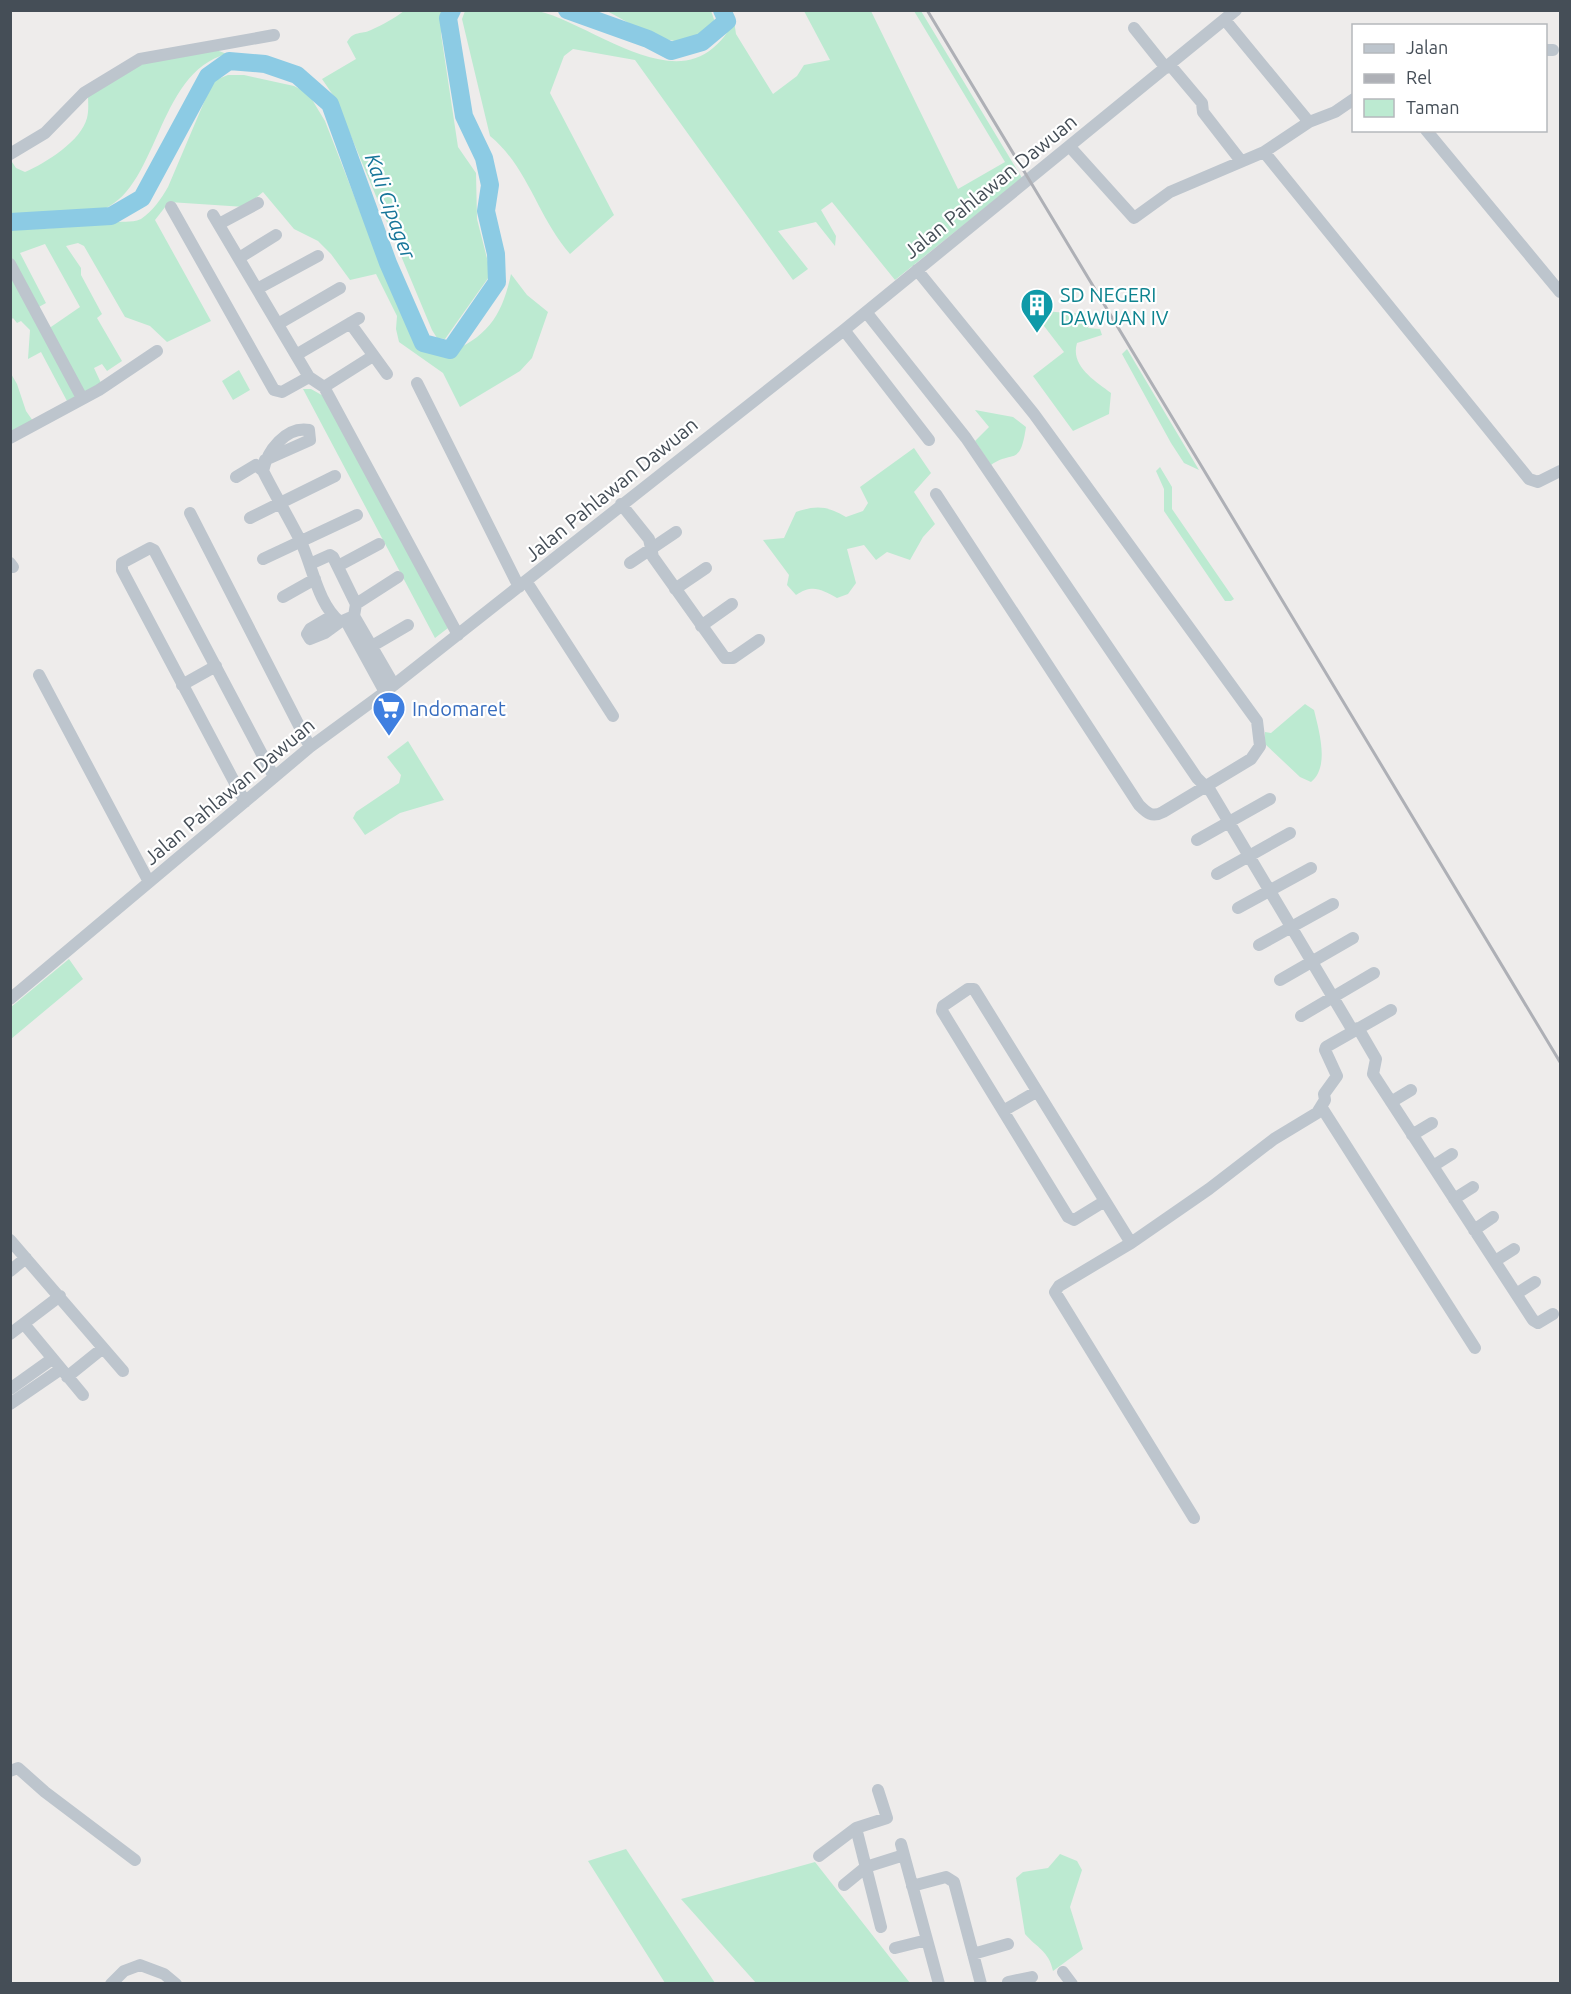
<svg xmlns="http://www.w3.org/2000/svg" width="1571" height="1994" font-family="Ubuntu,sans-serif">
  <rect width="100%" height="100%" fill="#eeeceb"/>
  <path fill="#bcead1" d="M 404,11 L 445,11 L 441,34 L 458,147 L 476,173 L 477,219 L 491,274 L 445,339 L 437,338 L 432,330 L 335,98 L 322,79 L 356,59 L 347,42 C 354,30 361,35 371,30 C 382,25 395,18 404,11 Z
    M 465,11 C 486,11 518,6 538,11 C 587,22 666,89 713,48 C 725,38 731,29 733,14 L 736,34 L 773,94 L 797,76 L 804,65 L 830,60 L 804,11 L 871,11 L 958,189 L 1005,162 L 914,11 L 921,11 L 1022,178 L 895,280 L 832,202 L 821,210 L 836,236 L 835,246 L 816,222 L 778,231 L 808,269 L 793,280 L 635,60 L 573,49 L 564,56 L 550,93 L 614,215 L 570,254 C 538,218 528,167 490,136 L 462,19 Z
    M 607,11 L 711,11 L 715,22 C 693,66 634,25 607,11 Z
    M 211,48 L 227,54 C 155,72 159,194 98,211 C 70,219 39,213 11,213 L 10,159 L 16,168 L 25,172 C 46,163 81,141 87,118 C 89,110 88,102 88,94 L 136,64 Z
    M 228,75 L 244,75 L 294,86 L 308,93 L 325,121 L 360,211 L 411,325 L 425,347 L 447,354 C 487,337 502,317 511,274 L 527,295 L 548,312 L 532,358 L 520,371 L 460,407 L 443,373 L 399,342 L 396,329 L 397,316 L 376,274 L 350,280 L 331,254 L 318,241 L 294,229 L 263,192 L 245,207 L 169,202 L 155,220 L 211,321 L 167,342 L 150,326 L 125,317 L 84,246 L 78,243 L 66,246 L 81,268 L 81,275 L 102,314 L 97,318 L 122,361 L 107,371 L 102,364 L 94,368 L 101,383 L 84,394 L 48,329 L 80,307 L 45,244 L 20,253 L 46,303 L 37,308 L 11,258 L 10,229 C 47,230 82,226 118,222 C 126,221 133,223 141,219 C 153,211 161,199 168,187 L 213,81 Z
    M 10,269 L 77,396 L 67,401 L 41,352 L 28,359 L 30,330 L 21,321 L 17,323 L 13,318 L 11,320 Z
    M 1040,311 L 1086,314 L 1093,318 L 1088,328 L 1100,329 L 1102,335 L 1077,343 C 1070,366 1095,381 1111,393 L 1109,414 L 1073,431 L 1033,376 L 1064,352 L 1034,313 Z
    M 1127,349 L 1199,470 L 1184,463 L 1171,443 L 1122,354 Z
    M 239,370 L 250,390 L 233,400 L 222,381 Z
    M 10,372 L 17,384 L 26,411 L 33,421 L 10,433 Z
    M 303,389 L 311,389 L 327,398 L 448,628 L 435,638 Z
    M 975,410 L 1013,417 L 1026,427 C 1020,468 1013,449 991,465 L 975,441 L 989,427 Z
    M 914,448 L 931,473 L 914,492 L 935,524 L 923,537 L 910,560 L 887,552 L 876,560 L 864,545 L 847,549 L 856,583 L 848,594 L 837,598 C 821,589 812,584 796,595 L 787,585 L 789,575 L 763,540 L 784,538 L 796,512 C 817,505 827,506 846,517 L 863,511 L 868,503 L 860,487 Z
    M 1160,467 L 1172,487 L 1172,509 L 1234,599 L 1231,601 L 1225,601 L 1164,511 L 1164,489 L 1156,471 Z
    M 1305,704 L 1314,710 C 1319,731 1330,767 1311,782 L 1300,777 L 1265,744 L 1265,732 L 1271,733 Z
    M 408,741 L 444,800 L 400,813 L 365,835 L 353,818 L 356,812 L 399,783 L 401,775 L 387,757 Z
    M 69,959 L 83,979 L 11,1039 L 11,1007 Z
    M 626,1849 L 715,1983 L 665,1983 L 588,1861 Z
    M 1060,1854 L 1077,1861 L 1082,1870 L 1070,1907 L 1083,1949 L 1053,1971 C 1049,1951 1037,1948 1025,1934 L 1016,1878 L 1023,1872 L 1048,1868 Z
    M 815,1862 L 910,1983 L 756,1983 L 681,1899 Z"/>
  <g fill="none" stroke-linecap="round" stroke-linejoin="round">
    <path stroke="#8ccbe4" stroke-width="18" d="M 567,10 L 648,39 L 671,51 L 702,42 L 727,21 L 722,10
      M 10,222 L 111,216 L 142,198 L 208,76 L 229,61 L 265,64 L 297,75 L 330,104 L 388,263 L 423,343 L 450,350 L 497,282 L 496,254 L 486,211 L 490,185 L 484,158 L 464,116 L 448,18 L 452,10"/>
    <path stroke="#bdc5cd" stroke-width="12" d="M 1134,28 L 1166,68
      M 1546,50 L 1553,50
      M 1170,65 L 1202,103 L 1203,112 L 1241,161
      M 1309,122 L 1335,112 L 1354,99
      M 1426,130 L 1560,292
      M 1070,147 L 1134,218 L 1170,192 L 1264,152 L 1309,122 L 1225,20
      M 1264,152 L 1529,479 L 1538,482 L 1560,471
      M 10,154 L 45,133 L 84,93 L 140,59 L 274,35
      M 171,207 L 274,390 L 282,392 L 309,377
      M 213,215 L 309,377 L 324,387 L 458,635
      M 219,224 L 258,203
      M 239,258 L 276,235
      M 10,264 L 82,398
      M 917,270 L 1034,414 L 1257,721 L 1260,746 L 1251,759 L 1163,812 C 1152,818 1147,813 1139,805 L 936,494
      M 257,289 L 318,256
      M 866,312 L 966,438 L 1197,778 L 1211,792 L 1353,1031
      M 350,323 L 387,374
      M 278,324 L 340,288
      M 844,330 L 929,440
      M 296,355 L 359,318
      M 417,383 L 519,587
      M 324,387 L 373,356
      M 10,438 L 99,390 L 157,351
      M 265,460 L 310,440 L 309,430 C 286,426 267,451 263,471 C 275,495 289,518 301,542 C 313,568 318,604 340,622 L 354,616 L 356,604 L 333,557 L 330,555 L 310,564
      M 236,477 L 256,465 L 263,471
      M 621,504 L 649,539 L 653,557 L 725,658 L 733,658 L 759,640
      M 190,513 L 310,747
      M 250,518 L 335,476
      M 263,559 L 357,515
      M 10,563 L 13,567
      M 630,563 L 676,532
      M 338,566 L 379,544
      M 526,581 L 613,716
      M 675,589 L 706,568
      M 283,597 L 315,579
      M 356,604 L 398,577
      M 332,616 L 310,629 L 307,634 L 310,639 L 325,633 L 340,622
      M 354,616 L 394,685
      M 346,621 L 385,692
      M 701,626 L 732,604
      M 367,649 L 408,625
      M 39,675 L 149,882
      M 182,685 L 216,666
      M 245,802 L 122,570 L 122,563 L 150,548 L 154,550 L 274,777
      M 1197,840 L 1270,799
      M 1217,874 L 1290,833
      M 1238,908 L 1311,868
      M 1259,945 L 1333,904
      M 1280,980 L 1353,938
      M 10,999 L 310,747 L 385,692 L 844,330 L 1236,10
      M 1301,1016 L 1374,973
      M 1358,1028 L 1376,1059 L 1373,1074 L 1533,1320 L 1538,1323 L 1553,1314
      M 1391,1102 L 1411,1090
      M 1322,1108 L 1475,1348
      M 1003,1111 L 1036,1092
      M 1412,1135 L 1432,1123
      M 1433,1166 L 1452,1154
      M 1454,1199 L 1473,1187
      M 1105,1201 L 1074,1220 L 1068,1217 L 942,1011 L 943,1006 L 968,989 L 974,989 L 1131,1243
      M 1474,1230 L 1493,1217
      M 10,1240 L 123,1371
      M 1495,1261 L 1514,1249
      M 10,1271 L 26,1258
      M 1516,1294 L 1535,1282
      M 24,1324 L 83,1395
      M 10,1334 L 60,1296
      M 67,1377 L 103,1348
      M 10,1389 L 52,1359
      M 10,1404 L 61,1369
      M 1194,1518 L 1055,1292 L 1059,1286 L 1131,1243 L 1209,1189 L 1274,1139 L 1317,1113 L 1325,1100 L 1324,1094 L 1337,1076 L 1325,1050 L 1326,1047 L 1391,1010
      M 10,1771 L 18,1768 L 45,1792 L 135,1860
      M 856,1828 L 881,1927
      M 901,1844 L 939,1984
      M 819,1856 L 856,1828 L 887,1818 L 878,1790
      M 844,1885 L 866,1867 L 904,1855
      M 912,1886 L 946,1877 L 954,1882 L 981,1984
      M 895,1948 L 927,1940
      M 973,1954 L 1008,1944
      M 1063,1972 L 1072,1984
      M 1008,1982 L 1032,1977
      M 111,1984 L 124,1971 L 140,1965 L 164,1974 L 176,1984"/>
    <path stroke="#aeb0b6" stroke-width="3" d="M 927,10 L 1560,1062"/>
  </g>
  <defs>
    <g id="building-pin" transform="scale(1.725)"><path d="M0 17L-7.5 6A9.5 9.5 0 1 1 7.5 6Z" fill="#0f9aa8" stroke="#fff"/><path d="M-4-6H4V6H1V3H-1V6H-4ZM-2.5-4.3h1.7v1.8h-1.7ZM.8-4.3h1.7v1.8H.8ZM-2.5-1h1.7V.8h-1.7ZM.8-1h1.7V.8H.8Z" fill="#fff"/></g>
    <g id="supermarket-pin" transform="scale(1.725)"><path d="M0 17L-7.5 6A9.5 9.5 0 1 1 7.5 6Z" fill="#3f7fe0" stroke="#fff"/><path d="M-6-5.5h2.5l.6 2H6L4.5 2H-2.5L-4.4-4H-6ZM-1.5 3.2a1.3 1.3 0 1 0 .1 0ZM3 3.2a1.3 1.3 0 1 0 .1 0Z" fill="#fff"/></g>
  </defs>
  <g fill-rule="evenodd">
    <use href="#building-pin" x="1037" y="305"/>
    <use href="#supermarket-pin" x="389" y="708"/>
  </g>
  <g text-anchor="middle" dominant-baseline="central" stroke-width="4.5" stroke-linejoin="round" paint-order="stroke">
    <g font-size="20" fill="#454e57" stroke="#fff">
      <text transform="translate(990 186) rotate(-39)">Jalan Pahlawan Dawuan</text>
      <text transform="translate(611 489) rotate(-39)">Jalan Pahlawan Dawuan</text>
      <text transform="translate(229 791) rotate(-40)">Jalan Pahlawan Dawuan</text>
    </g>
    <g font-size="20" fill="#0d838f" stroke="#fff" text-anchor="start">
      <text x="1060" y="294">SD NEGERI<tspan x="1060" dy="23">DAWUAN IV</tspan></text>
    </g>
    <g font-size="20" fill="#366cbe" stroke="#fff" text-anchor="start">
      <text x="412" y="708">Indomaret</text>
    </g>
    <g font-size="21" font-style="italic" fill="#167599" stroke="#fff">
      <text transform="translate(391 206) rotate(70)">Kali Cipager</text>
    </g>
  </g>
  <rect width="1571" height="1994" fill="none" stroke="#454e57" stroke-width="24"/>
  <rect x="1352" y="24" width="195" height="108" fill="#ffffff" stroke="#b5b8bc" stroke-width="1.5"/>
  <rect x="1364" y="44" width="30" height="9" fill="#bdc5cd" stroke="#b5b8bc" stroke-width="1.5"/>
  <text x="1406" y="54" font-size="18" fill="#454e57">Jalan</text>
  <rect x="1364" y="74" width="30" height="9" fill="#aeb0b6" stroke="#b5b8bc" stroke-width="1.5"/>
  <text x="1406" y="84" font-size="18" fill="#454e57">Rel</text>
  <rect x="1364" y="99" width="30" height="18" fill="#bcead1" stroke="#b5b8bc" stroke-width="1.5"/>
  <text x="1406" y="114" font-size="18" fill="#454e57">Taman</text>
</svg>
